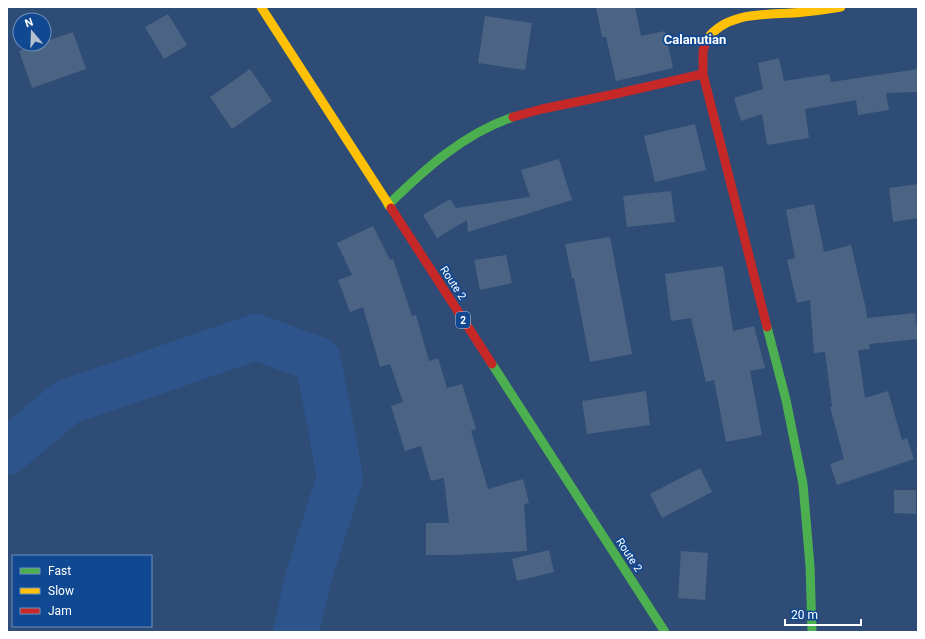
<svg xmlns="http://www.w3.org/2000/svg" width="925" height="639" font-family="Roboto,sans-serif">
  <rect width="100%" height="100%" fill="#2e4c75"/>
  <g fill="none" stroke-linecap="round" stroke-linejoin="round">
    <path stroke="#2d558b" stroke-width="46" d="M 7,452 L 67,402 L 256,337 L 318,360 L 340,477 L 308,579 L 296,632"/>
  </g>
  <path fill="#4b6484" d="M 596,7 L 635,7 L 641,36 L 665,31 L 673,68 L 616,81 L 606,37 L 602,37 Z
    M 168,14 L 187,45 L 164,59 L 145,27 Z
    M 485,16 L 532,23 L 525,70 L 478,63 Z
    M 73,32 L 86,69 L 32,88 L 19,51 L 38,44 L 44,44 L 44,42 Z
    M 779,58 L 784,81 L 829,74 L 831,82 L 918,69 L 918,92 L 886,93 L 889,110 L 858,115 L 856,100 L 805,109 L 809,138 L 767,145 L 762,114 L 741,121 L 734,98 L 763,89 L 758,63 Z
    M 250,69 L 272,101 L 232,129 L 210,97 Z
    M 695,124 L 706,170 L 655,182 L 644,136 Z
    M 559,159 L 572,200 L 468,232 L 467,220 L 437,238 L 423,215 L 450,199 L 456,208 L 530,197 L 521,170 Z
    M 918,184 L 918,218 L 893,222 L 889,188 Z
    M 671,191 L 675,222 L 627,227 L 623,196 Z
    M 814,204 L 824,252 L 851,245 L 866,309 L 867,318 L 915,313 L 918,339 L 869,344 L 870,349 L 858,350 L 865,398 L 888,391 L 902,440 L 907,438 L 914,459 L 837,485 L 830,464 L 844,459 L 830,407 L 832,407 L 825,352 L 814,353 L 810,300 L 797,303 L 787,260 L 795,258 L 786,210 Z
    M 373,226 L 390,260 L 393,259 L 412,316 L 416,315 L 429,361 L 438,358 L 447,388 L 462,384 L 476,429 L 471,431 L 488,489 L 523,479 L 529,503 L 524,504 L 527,551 L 454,555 L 426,555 L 426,523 L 449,523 L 444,478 L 431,481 L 421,446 L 405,451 L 391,406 L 403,402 L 390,364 L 380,367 L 363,307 L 350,312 L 338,280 L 352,275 L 337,243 Z
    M 610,237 L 632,354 L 590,362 L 574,278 L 572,278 L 565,244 Z
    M 506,255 L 512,283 L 480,290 L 474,260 Z
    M 723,266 L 733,331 L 754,326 L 765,368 L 750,371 L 762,435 L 726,442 L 714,380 L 706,382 L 691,318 L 671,321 L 665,274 Z
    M 646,391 L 650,425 L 587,434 L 582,401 Z
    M 700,468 L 712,492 L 662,518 L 650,494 Z
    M 894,490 L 916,490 L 916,514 L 894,513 Z
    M 549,550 L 554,572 L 517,581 L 512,559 Z
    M 681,551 L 708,553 L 705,600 L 678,598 Z"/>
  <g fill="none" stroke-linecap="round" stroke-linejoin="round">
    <path stroke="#4caf50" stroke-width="9" d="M 388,205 C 425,169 463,134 513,117
      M 767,327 L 786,400 L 803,484 L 810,566 L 812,632
      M 492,364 L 665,632"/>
    <path stroke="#ffc107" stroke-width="9" d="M 261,7 L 391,208
      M 707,39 C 729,9 772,16 804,12 C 817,11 829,9 841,7"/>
    <path stroke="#c62828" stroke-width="9" d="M 707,39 L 703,51 L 703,74 L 767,327
      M 513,117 L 542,109 L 615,94 L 703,74
      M 391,208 L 492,364"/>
  </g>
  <g text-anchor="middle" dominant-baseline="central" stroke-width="3.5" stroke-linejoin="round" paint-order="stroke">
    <rect fill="#114892" stroke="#b8c8de" stroke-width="1" x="456" y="312" width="14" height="16" rx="3"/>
    <g font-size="10" font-weight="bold" fill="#fff">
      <text x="463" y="320">2</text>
    </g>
    <g font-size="11" fill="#fff" stroke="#114892">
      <text transform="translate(453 283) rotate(57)">Route 2</text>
      <text transform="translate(629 555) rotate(57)">Route 2</text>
    </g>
    <g font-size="13" font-weight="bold" fill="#fff" stroke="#114892">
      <text x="695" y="39">Calanutian</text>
    </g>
  </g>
  <rect width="925" height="639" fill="none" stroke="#ffffff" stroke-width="16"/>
  <rect x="12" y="555" width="140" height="72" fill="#114892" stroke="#7091be"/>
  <rect x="20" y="568" width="20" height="6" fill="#4caf50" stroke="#7091be"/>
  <text x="48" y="575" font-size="12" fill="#ffffff">Fast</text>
  <rect x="20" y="588" width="20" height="6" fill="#ffc107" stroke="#7091be"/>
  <text x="48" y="595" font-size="12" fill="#ffffff">Slow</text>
  <rect x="20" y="608" width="20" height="6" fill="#c62828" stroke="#7091be"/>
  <text x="48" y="615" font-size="12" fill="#ffffff">Jam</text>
  <g transform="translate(32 32) rotate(341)"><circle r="19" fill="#114892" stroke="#7091be"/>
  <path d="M0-3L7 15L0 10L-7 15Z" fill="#b6c0cf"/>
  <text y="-6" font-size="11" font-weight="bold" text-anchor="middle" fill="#ffffff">N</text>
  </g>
  <path d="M785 619v6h76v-6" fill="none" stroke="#ffffff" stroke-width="2"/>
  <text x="791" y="619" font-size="12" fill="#ffffff" stroke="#114892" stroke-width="3" paint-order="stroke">20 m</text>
</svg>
